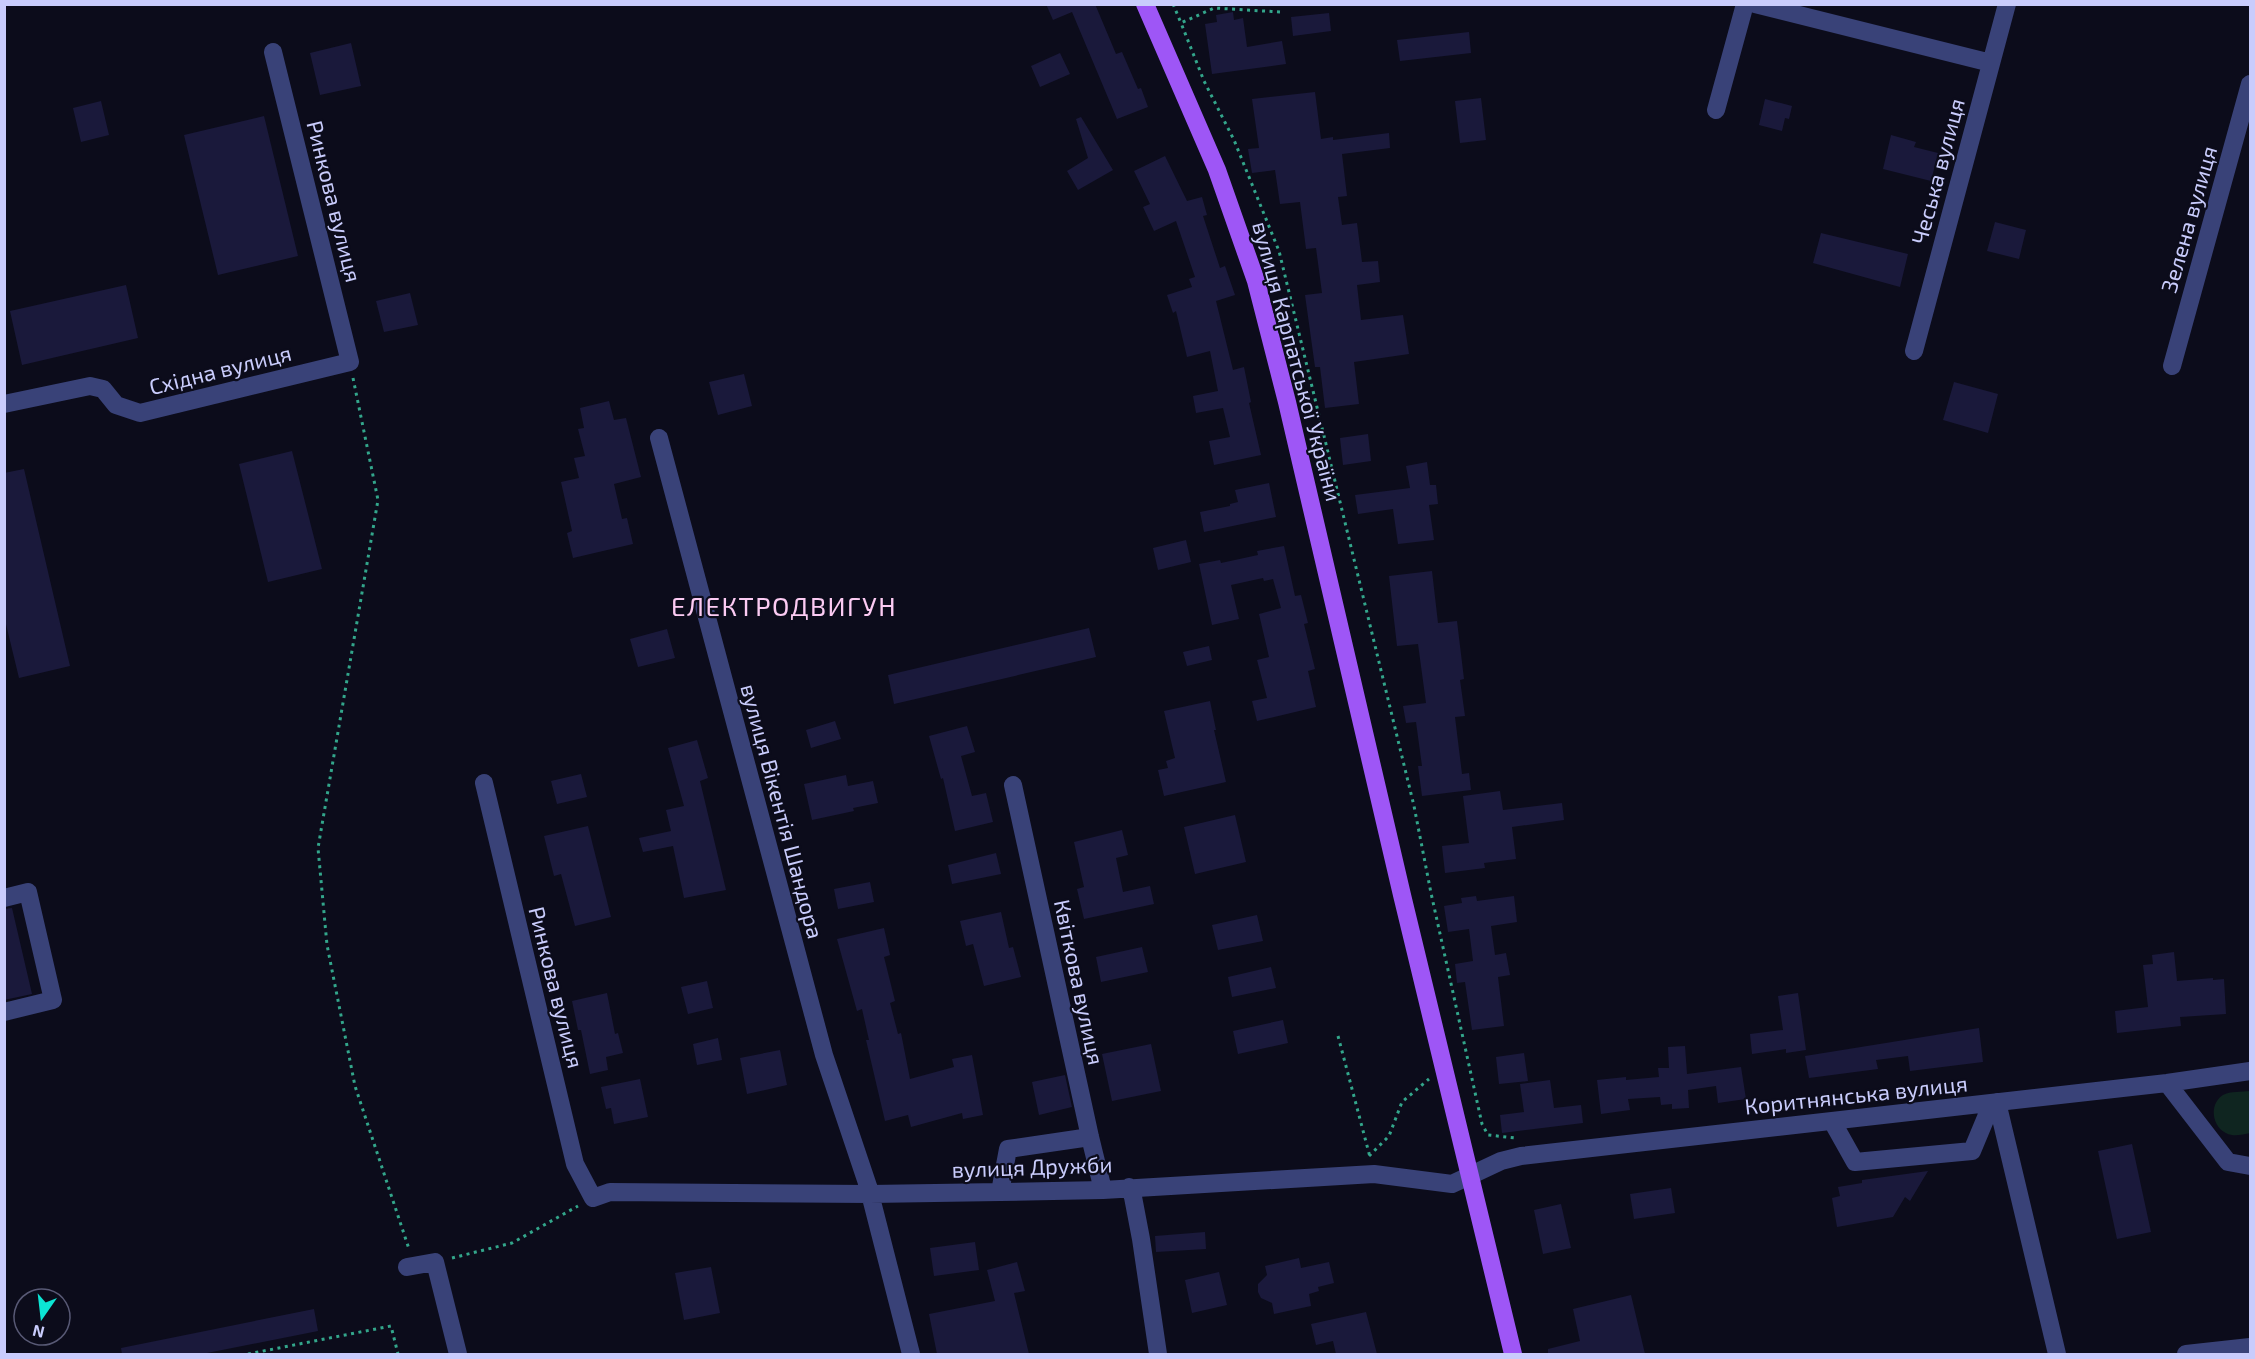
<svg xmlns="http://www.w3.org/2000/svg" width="2255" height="1359" font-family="'Exo 2',sans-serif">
  <rect width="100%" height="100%" fill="#0c0c1b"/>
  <path fill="#0f2520" d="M 2250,1091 L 2250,1133 C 2245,1134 2237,1136 2232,1135 C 2213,1132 2207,1105 2223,1095 C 2230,1091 2242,1092 2250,1091 Z"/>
  <path fill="#1a193b" d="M 1046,4 L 1095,4 L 1116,54 L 1122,52 L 1138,89 L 1141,88 L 1148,107 L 1117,119 L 1072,12 L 1053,20 Z
    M 1233,12 L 1234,20 L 1243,18 L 1247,47 L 1282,41 L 1286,64 L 1212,74 L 1205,24 L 1217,22 L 1216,15 Z
    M 1329,13 L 1331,31 L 1293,36 L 1291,17 Z
    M 1469,32 L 1471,53 L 1400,61 L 1397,40 Z
    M 351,43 L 361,86 L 320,95 L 310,53 Z
    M 1060,53 L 1070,74 L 1040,87 L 1031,66 Z
    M 1315,92 L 1321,139 L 1333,137 L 1333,140 L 1389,133 L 1390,148 L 1342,154 L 1347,196 L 1338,197 L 1342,225 L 1357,223 L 1362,262 L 1378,261 L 1380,282 L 1357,285 L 1361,320 L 1403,315 L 1409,354 L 1354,362 L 1359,404 L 1325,408 L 1320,367 L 1315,367 L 1305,295 L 1322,293 L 1316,248 L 1306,249 L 1300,202 L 1280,204 L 1275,170 L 1252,173 L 1248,149 L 1259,148 L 1252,99 Z
    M 1481,98 L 1486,140 L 1460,143 L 1455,101 Z
    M 1765,99 L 1792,106 L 1789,119 L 1785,118 L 1782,131 L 1759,125 Z
    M 101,101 L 109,135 L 81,142 L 73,108 Z
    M 264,116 L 298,256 L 218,275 L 184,135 Z
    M 1081,117 L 1113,170 L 1078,190 L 1067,171 L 1088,158 L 1076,119 Z
    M 1891,135 L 1916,142 L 1914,147 L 1938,153 L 1931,181 L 1883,169 Z
    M 1165,156 L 1187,201 L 1202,197 L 1207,215 L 1203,216 L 1220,268 L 1225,266 L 1235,295 L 1216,301 L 1233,370 L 1244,367 L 1251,402 L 1249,403 L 1261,455 L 1214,465 L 1209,441 L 1230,437 L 1223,408 L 1196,413 L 1193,396 L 1218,391 L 1210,351 L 1187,357 L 1176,311 L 1173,313 L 1167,295 L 1192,287 L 1189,279 L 1195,277 L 1176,221 L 1154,231 L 1143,207 L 1150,204 L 1134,171 Z
    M 1995,222 L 2026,230 L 2019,259 L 1987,251 Z
    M 1821,233 L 1908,254 L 1900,287 L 1813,263 Z
    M 126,285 L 138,338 L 22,365 L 10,311 Z
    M 410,293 L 418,325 L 384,332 L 376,301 Z
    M 744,374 L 752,406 L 718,415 L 709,382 Z
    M 1954,382 L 1998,394 L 1988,433 L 1943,420 Z
    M 609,401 L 614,420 L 626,418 L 641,477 L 614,484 L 622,519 L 627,518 L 633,544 L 573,558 L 567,533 L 572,531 L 561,482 L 579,478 L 574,458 L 585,456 L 578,429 L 584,428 L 580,408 Z
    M 1368,434 L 1371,461 L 1343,465 L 1340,438 Z
    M 292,451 L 322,569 L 268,582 L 239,464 Z
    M 1427,462 L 1430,485 L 1436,485 L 1438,504 L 1429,505 L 1434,540 L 1398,544 L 1393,509 L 1358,514 L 1355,495 L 1410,488 L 1406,466 Z
    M 24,469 L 70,666 L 19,678 L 4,616 L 4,473 Z
    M 1269,483 L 1276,517 L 1204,532 L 1200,512 L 1230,506 L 1230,504 L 1238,502 L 1235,490 Z
    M 1186,540 L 1191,562 L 1158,570 L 1153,548 Z
    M 1284,546 L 1295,596 L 1301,595 L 1308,623 L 1304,624 L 1315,669 L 1308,671 L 1316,707 L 1257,721 L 1252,701 L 1267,698 L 1257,660 L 1269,657 L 1259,614 L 1281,608 L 1273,579 L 1264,581 L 1263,578 L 1231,585 L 1239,619 L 1212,625 L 1199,564 L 1220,560 L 1221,563 L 1258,555 L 1257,551 Z
    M 1432,571 L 1438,623 L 1457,621 L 1464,679 L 1460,680 L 1465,716 L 1455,717 L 1462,774 L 1469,773 L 1471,790 L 1422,796 L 1418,766 L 1422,766 L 1416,722 L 1406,723 L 1403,706 L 1426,703 L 1418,644 L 1397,646 L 1389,576 Z
    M 1089,628 L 1096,657 L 894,704 L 888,675 Z
    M 667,629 L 675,658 L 638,667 L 630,639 Z
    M 1209,646 L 1212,660 L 1187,666 L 1183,652 Z
    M 1210,701 L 1216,730 L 1214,730 L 1226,782 L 1164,796 L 1158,770 L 1168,768 L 1166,761 L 1175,758 L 1164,711 Z
    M 835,721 L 841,739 L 811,748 L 806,730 Z
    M 967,726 L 975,752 L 961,756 L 972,796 L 986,793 L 993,822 L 955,831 L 943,778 L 941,779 L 929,736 Z
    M 697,740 L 708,778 L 700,781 L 726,890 L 684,898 L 673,846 L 643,852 L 639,838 L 671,831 L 666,810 L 684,806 L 668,748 Z
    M 581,774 L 587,797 L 557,804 L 551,781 Z
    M 846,775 L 848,786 L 873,781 L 878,803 L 853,808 L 854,811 L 812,820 L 804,784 Z
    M 1500,791 L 1503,810 L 1562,803 L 1564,820 L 1512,827 L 1516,859 L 1484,863 L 1485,868 L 1445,873 L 1442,846 L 1469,843 L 1463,796 Z
    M 1235,815 L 1246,862 L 1195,874 L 1184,827 Z
    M 588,826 L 611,917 L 575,926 L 561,874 L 554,876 L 544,836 Z
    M 1122,830 L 1128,855 L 1116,858 L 1123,892 L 1150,886 L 1154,904 L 1084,919 L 1077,889 L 1084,887 L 1074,842 Z
    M 996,853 L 1001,874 L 952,884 L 948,865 Z
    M 870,882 L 874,902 L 838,909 L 834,889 Z
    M 1476,896 L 1477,901 L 1514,896 L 1517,922 L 1491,926 L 1495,955 L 1506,953 L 1510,975 L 1498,977 L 1504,1026 L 1472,1030 L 1465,982 L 1457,983 L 1455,964 L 1473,961 L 1469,929 L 1448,932 L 1444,906 L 1462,903 L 1461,898 Z
    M 12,908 L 32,994 L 4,1000 L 4,909 Z
    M 1001,912 L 1009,948 L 1013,947 L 1021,977 L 984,986 L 973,944 L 966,946 L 960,921 Z
    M 1257,915 L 1263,941 L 1218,950 L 1212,925 Z
    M 884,928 L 890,955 L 884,957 L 895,1001 L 890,1003 L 898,1034 L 901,1033 L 910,1079 L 954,1067 L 952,1059 L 972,1055 L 983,1115 L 963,1119 L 962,1113 L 911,1127 L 908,1115 L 885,1121 L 866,1040 L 869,1040 L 862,1009 L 857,1011 L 837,939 Z
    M 1142,947 L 1148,972 L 1101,982 L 1096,957 Z
    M 2174,952 L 2177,981 L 2213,978 L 2213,980 L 2224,979 L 2226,1014 L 2180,1017 L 2181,1026 L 2117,1033 L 2115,1011 L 2148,1007 L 2143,965 L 2153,964 L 2152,955 Z
    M 1271,967 L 1276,988 L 1232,997 L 1228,977 Z
    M 707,981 L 713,1008 L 688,1014 L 681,987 Z
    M 607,993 L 615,1034 L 618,1033 L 623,1053 L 606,1057 L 608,1070 L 590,1074 L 581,1030 L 578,1030 L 572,1001 Z
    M 1798,993 L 1806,1050 L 1786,1053 L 1786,1049 L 1752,1054 L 1750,1034 L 1783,1030 L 1778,996 Z
    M 1283,1020 L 1288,1043 L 1238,1054 L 1233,1031 Z
    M 1979,1028 L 1983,1062 L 1910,1071 L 1908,1056 L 1876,1060 L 1878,1069 L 1809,1078 L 1805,1056 Z
    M 718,1038 L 722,1060 L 697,1065 L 693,1044 Z
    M 1151,1044 L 1161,1091 L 1112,1101 L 1102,1054 Z
    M 1685,1046 L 1687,1074 L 1741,1067 L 1746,1099 L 1718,1103 L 1716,1086 L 1688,1090 L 1689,1108 L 1672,1109 L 1672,1104 L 1661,1105 L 1660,1097 L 1628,1099 L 1630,1110 L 1601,1114 L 1597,1080 L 1626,1077 L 1626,1080 L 1659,1077 L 1658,1068 L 1669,1068 L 1668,1047 Z
    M 780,1050 L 787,1085 L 747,1094 L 740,1058 Z
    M 1524,1053 L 1528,1081 L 1499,1084 L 1496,1057 Z
    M 1065,1075 L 1072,1107 L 1039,1115 L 1032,1082 Z
    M 640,1079 L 648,1117 L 614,1124 L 611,1108 L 606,1109 L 601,1087 Z
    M 1550,1080 L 1554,1108 L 1581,1105 L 1583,1123 L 1502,1133 L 1500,1115 L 1524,1112 L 1520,1084 Z
    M 2132,1144 L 2151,1232 L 2117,1239 L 2098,1151 Z
    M 1928,1171 L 1910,1201 L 1905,1197 L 1893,1217 L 1837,1227 L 1832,1198 L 1840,1196 L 1838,1187 L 1862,1183 L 1862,1180 Z
    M 1671,1188 L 1675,1213 L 1634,1219 L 1630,1194 Z
    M 1561,1204 L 1571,1248 L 1543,1254 L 1534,1210 Z
    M 1205,1232 L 1206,1249 L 1156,1252 L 1155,1236 Z
    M 975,1242 L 979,1270 L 934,1276 L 930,1248 Z
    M 1299,1258 L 1301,1268 L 1329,1262 L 1334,1283 L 1318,1287 L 1319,1291 L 1309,1294 L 1311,1306 L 1274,1314 L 1272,1303 L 1261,1298 L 1258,1292 L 1258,1284 L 1267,1275 L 1265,1266 Z
    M 1017,1262 L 1025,1291 L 1014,1293 L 1029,1354 L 937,1354 L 929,1314 L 995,1301 L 987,1270 Z
    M 711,1267 L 720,1313 L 684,1320 L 675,1273 Z
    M 1219,1272 L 1227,1305 L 1192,1313 L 1185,1280 Z
    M 1631,1295 L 1645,1354 L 1548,1354 L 1548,1349 L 1580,1341 L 1573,1309 Z
    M 314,1309 L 318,1331 L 202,1354 L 122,1354 L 121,1348 Z
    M 1366,1312 L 1377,1354 L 1336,1354 L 1333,1341 L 1316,1345 L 1311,1324 Z"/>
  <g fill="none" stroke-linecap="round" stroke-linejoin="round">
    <path stroke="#33a68b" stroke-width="3" stroke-dasharray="3 4.5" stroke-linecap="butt" d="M 1173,4 L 1181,23
      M 1280,12 L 1214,8 L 1181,23 L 1204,81 L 1234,140 L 1279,251 L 1414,806 L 1431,893 L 1482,1124 L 1488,1135 L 1516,1138
      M 353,378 L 378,500 L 318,848 L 327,945 L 355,1086 L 409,1249
      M 1338,1036 L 1370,1157
      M 1369,1156 L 1389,1136 L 1402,1102 L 1429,1079
      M 452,1258 L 512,1243 L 578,1206
      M 248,1354 L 391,1326 L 398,1354"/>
    <path stroke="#394278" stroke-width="18" d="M 1755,4 L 1991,63
      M 1716,110 L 1745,4
      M 1914,351 L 2007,4
      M 2172,366 L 2250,84
      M 4,404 L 90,386 L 103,389 L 116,405 L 140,413 L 350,362 L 273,52
      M 659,438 L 824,1055 L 868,1186 L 911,1354
      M 484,783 L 575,1164 L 593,1198 L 610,1192 L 870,1194 L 1000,1192 L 1103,1190 L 1374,1174 L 1452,1184 L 1501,1161 L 1521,1156 L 2167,1083 L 2250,1071
      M 1013,785 L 1090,1137 L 1103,1190
      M 4,898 L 28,892 L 53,1000 L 4,1012
      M 2167,1083 L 2228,1162 L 2250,1166
      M 1997,1102 L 2057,1354
      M 1832,1121 L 1855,1162 L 1972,1151 L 1992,1103
      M 1129,1187 L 1133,1197 L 1141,1239 L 1158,1354
      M 1000,1192 L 1008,1149 L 1090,1137
      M 407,1267 L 435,1262 L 458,1354
      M 2186,1354 L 2250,1347"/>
    <path stroke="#9e56f6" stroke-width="18" d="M 1145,4 L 1217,170 L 1256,281 L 1287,402 L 1402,895 L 1513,1354"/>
  </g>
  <g text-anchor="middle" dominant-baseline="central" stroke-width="4.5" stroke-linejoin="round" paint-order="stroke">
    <g font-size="22" fill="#c9ccfc" stroke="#0c0c1b">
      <text transform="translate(1937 171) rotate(-75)">Чеська вулиця</text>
      <text transform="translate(335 201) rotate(76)">Ринкова вулиця</text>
      <text transform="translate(2188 219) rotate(-74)">Зелена вулиця</text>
      <text transform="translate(1298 361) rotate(75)">вулиця Карпатської України</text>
      <text transform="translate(220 369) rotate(-14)">Східна вулиця</text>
      <text transform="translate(783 811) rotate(75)">вулиця Вікентія Шандора</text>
      <text transform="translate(1080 982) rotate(78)">Квіткова вулиця</text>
      <text transform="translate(557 987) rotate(76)">Ринкова вулиця</text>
      <text transform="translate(1856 1094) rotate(-6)">Коритнянська вулиця</text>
      <text transform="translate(1032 1166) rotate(-2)">вулиця Дружби</text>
    </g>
    <g font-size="26" letter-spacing="1.5" fill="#fccbf3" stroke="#0c0c1b">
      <text x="784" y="605">ЕЛЕКТРОДВИГУН</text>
    </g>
  </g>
  <rect width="2255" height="1359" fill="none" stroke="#c9ccfc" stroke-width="12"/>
  <g transform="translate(42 1317) rotate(194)"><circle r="28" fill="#0c0c1b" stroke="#585975" stroke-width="1.5"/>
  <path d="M0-4.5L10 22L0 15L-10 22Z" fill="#0ce5d4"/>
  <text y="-9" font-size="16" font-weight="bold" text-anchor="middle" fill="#c9ccfc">N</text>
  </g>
</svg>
